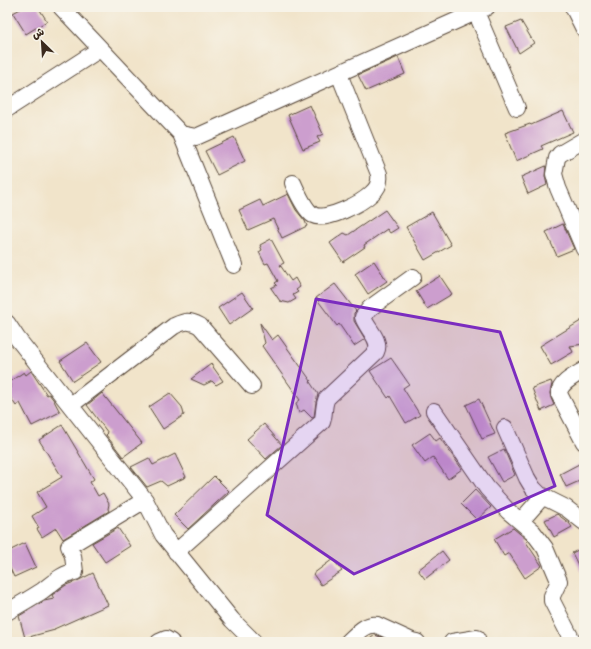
<svg xmlns="http://www.w3.org/2000/svg" width="591" height="649" font-family="'Gochi Hand','Playpen Sans Arabic',sans-serif">
  <rect width="100%" height="100%" fill="#f7f3e8"/>
  <filter id="ink" filterUnits="userSpaceOnUse"><feTurbulence type="fractalNoise" baseFrequency=".025" numOctaves="2"/><feDisplacementMap in="SourceGraphic" scale="8" xChannelSelector="R" yChannelSelector="G"/><feConvolveMatrix kernelMatrix="1 2 1 2 8 2 1 2 1" color-interpolation-filters="sRGB"/></filter>
  <filter id="wash" filterUnits="userSpaceOnUse"><feTurbulence type="fractalNoise" baseFrequency=".012" numOctaves="4" result="noise"/><feDisplacementMap in="SourceGraphic" scale="16" xChannelSelector="R" yChannelSelector="G"/><feGaussianBlur stdDeviation="0.9" result="paint"/><feColorMatrix in="noise" values="0 0 0 0 0 0 0 0 0 0 0 0 0 0 0 0 0 1.4 0 .05"/><feComposite in="paint" operator="in"/></filter>
  <g filter="url(#wash)">
    <rect width="100%" height="100%" fill="#f1e4ca"/>
    <g id="blocks">
      <path fill="#cc9ece" d="M 24,7 L 38,7 L 47,21 L 26,34 L 13,13 Z
        M 521,21 L 534,43 L 519,53 L 506,27 Z
        M 398,57 L 405,74 L 366,91 L 358,75 Z
        M 310,105 L 323,134 L 317,137 L 320,142 L 303,149 L 288,115 Z
        M 563,111 L 573,132 L 541,146 L 543,149 L 516,161 L 505,133 L 530,124 L 531,125 Z
        M 234,137 L 245,161 L 217,175 L 205,151 Z
        M 546,166 L 545,176 L 547,185 L 528,194 L 521,177 Z
        M 288,194 L 296,210 L 305,221 L 307,226 L 282,238 L 273,219 L 248,230 L 239,210 L 260,200 L 263,206 Z
        M 385,210 L 398,228 L 390,233 L 387,229 L 364,245 L 365,247 L 343,262 L 330,243 L 344,233 L 348,235 L 354,231 Z
        M 432,212 L 451,245 L 425,260 L 406,227 Z
        M 563,224 L 574,249 L 557,256 L 546,232 Z
        M 271,239 L 284,263 L 280,265 L 291,281 L 295,278 L 300,287 L 296,290 L 298,292 L 293,295 L 296,299 L 289,303 L 280,301 L 271,288 L 277,285 L 275,283 L 278,281 L 268,263 L 265,264 L 259,252 L 262,250 L 260,245 Z
        M 374,261 L 387,281 L 368,294 L 355,274 Z
        M 440,276 L 452,294 L 427,309 L 416,291 Z
        M 335,284 L 356,311 L 354,313 L 354,321 L 365,339 L 354,346 L 339,324 L 337,326 L 316,298 Z
        M 242,292 L 253,308 L 229,325 L 218,308 Z
        M 584,319 L 584,344 L 570,346 L 573,352 L 551,365 L 540,346 Z
        M 260,323 L 272,340 L 278,335 L 311,381 L 310,382 L 318,394 L 316,402 L 314,417 L 312,418 L 304,410 L 299,413 L 296,403 L 300,400 L 262,346 L 265,343 Z
        M 87,343 L 101,362 L 73,381 L 60,361 Z
        M 391,358 L 409,384 L 403,388 L 420,415 L 406,423 L 390,396 L 388,398 L 370,371 Z
        M 211,364 L 223,381 L 216,385 L 212,381 L 204,385 L 191,379 Z
        M 31,371 L 47,395 L 49,394 L 53,399 L 60,412 L 32,426 L 20,403 L 16,406 L 7,392 L 7,390 L 12,386 L 9,382 L 24,372 L 26,375 Z
        M 551,381 L 552,384 L 550,393 L 551,398 L 554,405 L 541,411 L 532,388 Z
        M 102,393 L 142,443 L 123,457 L 106,435 L 108,433 L 87,405 Z
        M 170,393 L 182,407 L 184,415 L 163,429 L 149,407 Z
        M 479,399 L 495,434 L 482,439 L 466,405 Z
        M 264,424 L 282,445 L 266,459 L 247,439 Z
        M 62,425 L 94,479 L 90,482 L 98,496 L 103,493 L 109,504 L 108,509 L 109,511 L 63,539 L 56,528 L 42,537 L 37,529 L 39,528 L 32,516 L 46,507 L 37,492 L 62,477 L 39,440 Z
        M 430,433 L 436,441 L 440,438 L 462,469 L 448,479 L 433,457 L 425,463 L 412,445 Z
        M 504,449 L 515,475 L 502,482 L 488,457 Z
        M 175,454 L 186,477 L 167,486 L 161,481 L 147,487 L 131,467 L 149,458 L 153,465 Z
        M 579,464 L 584,474 L 584,479 L 566,487 L 560,474 Z
        M 214,476 L 229,491 L 188,529 L 174,515 Z
        M 475,490 L 491,507 L 477,520 L 461,504 Z
        M 557,514 L 569,523 L 572,527 L 554,537 L 545,520 Z
        M 118,528 L 130,546 L 105,562 L 92,543 Z
        M 513,528 L 526,539 L 528,541 L 526,542 L 542,566 L 525,578 L 509,553 L 504,556 L 494,539 Z
        M 25,543 L 36,567 L 14,577 L 7,562 L 7,552 Z
        M 584,547 L 584,577 L 572,553 Z
        M 442,551 L 449,560 L 425,579 L 418,570 Z
        M 333,559 L 342,571 L 321,585 L 313,574 Z
        M 93,573 L 108,605 L 54,629 L 55,630 L 25,638 L 19,616 L 44,601 L 54,599 L 52,595 L 66,585 L 77,581 Z
        M 375,635 L 386,639 L 388,642 L 366,642 Z"/>
    </g>
  </g>
  <g filter="url(#ink)">
    <use href="#blocks" fill-opacity="0" stroke="#564638" stroke-width="1"/>
    <g fill="none" stroke-linecap="round" stroke-linejoin="round">
      <g stroke="#564638" stroke-width="18">
        <path id="minor" d="M 61,7 L 181,134 L 196,137 L 487,7
          M 573,7 L 584,29
          M 476,12 L 517,108
          M 7,109 L 100,49
          M 181,134 L 234,265
          M 584,140 L 560,154 L 557,158 L 554,174 L 558,188 L 584,249
          M 293,183 C 297,192 305,210 313,215 C 326,222 362,203 372,193 C 378,188 380,181 379,174 L 339,74
          M 7,323 L 17,338 L 145,500 L 163,535 L 232,620 L 254,642
          M 584,370 C 576,375 559,383 559,394 L 584,442
          M 71,405 L 174,326 C 186,321 188,320 200,326 L 252,386
          M 434,411 L 487,488 L 508,511 L 533,532 L 545,548 L 559,581 L 552,596 L 552,601 L 573,642
          M 505,428 L 527,478 L 533,488 L 540,495 L 566,508 L 584,522
          M 521,521 L 543,496
          M 176,552 L 322,422 C 325,414 323,405 327,398 L 376,352 C 382,340 366,328 363,317 L 370,308 L 413,277
          M 7,612 C 19,605 31,598 42,591 C 52,584 62,573 75,572 L 73,556 L 69,546 L 145,500
          M 159,642 L 166,639 L 171,642
          M 348,642 C 356,635 365,623 377,625 L 412,641 L 417,642
          M 452,642 L 477,638"/>
      </g>
      <use href="#minor" stroke="#fff" stroke-width="16"/>
    </g>
  </g>
  <path fill="#7b2cbf" fill-opacity="0.2" stroke="#7b2cbf" stroke-width="3" stroke-linejoin="round" d="M 316,299 L 500,332 L 555,486 L 354,574 L 267,515 Z"/>
  <rect width="591" height="649" fill="none" stroke="#f7f3e8" stroke-width="24"/>
  <g transform="translate(42 42) rotate(335)" stroke="#f7f3e8" stroke-width="3" paint-order="stroke">
  <path d="M0-3L7 15L0 10L-7 15Z" fill="#3b2a1e"/>
  <text y="-6" font-size="11" font-weight="bold" text-anchor="middle" fill="#3b2a1e">ش</text>
  </g>
</svg>
